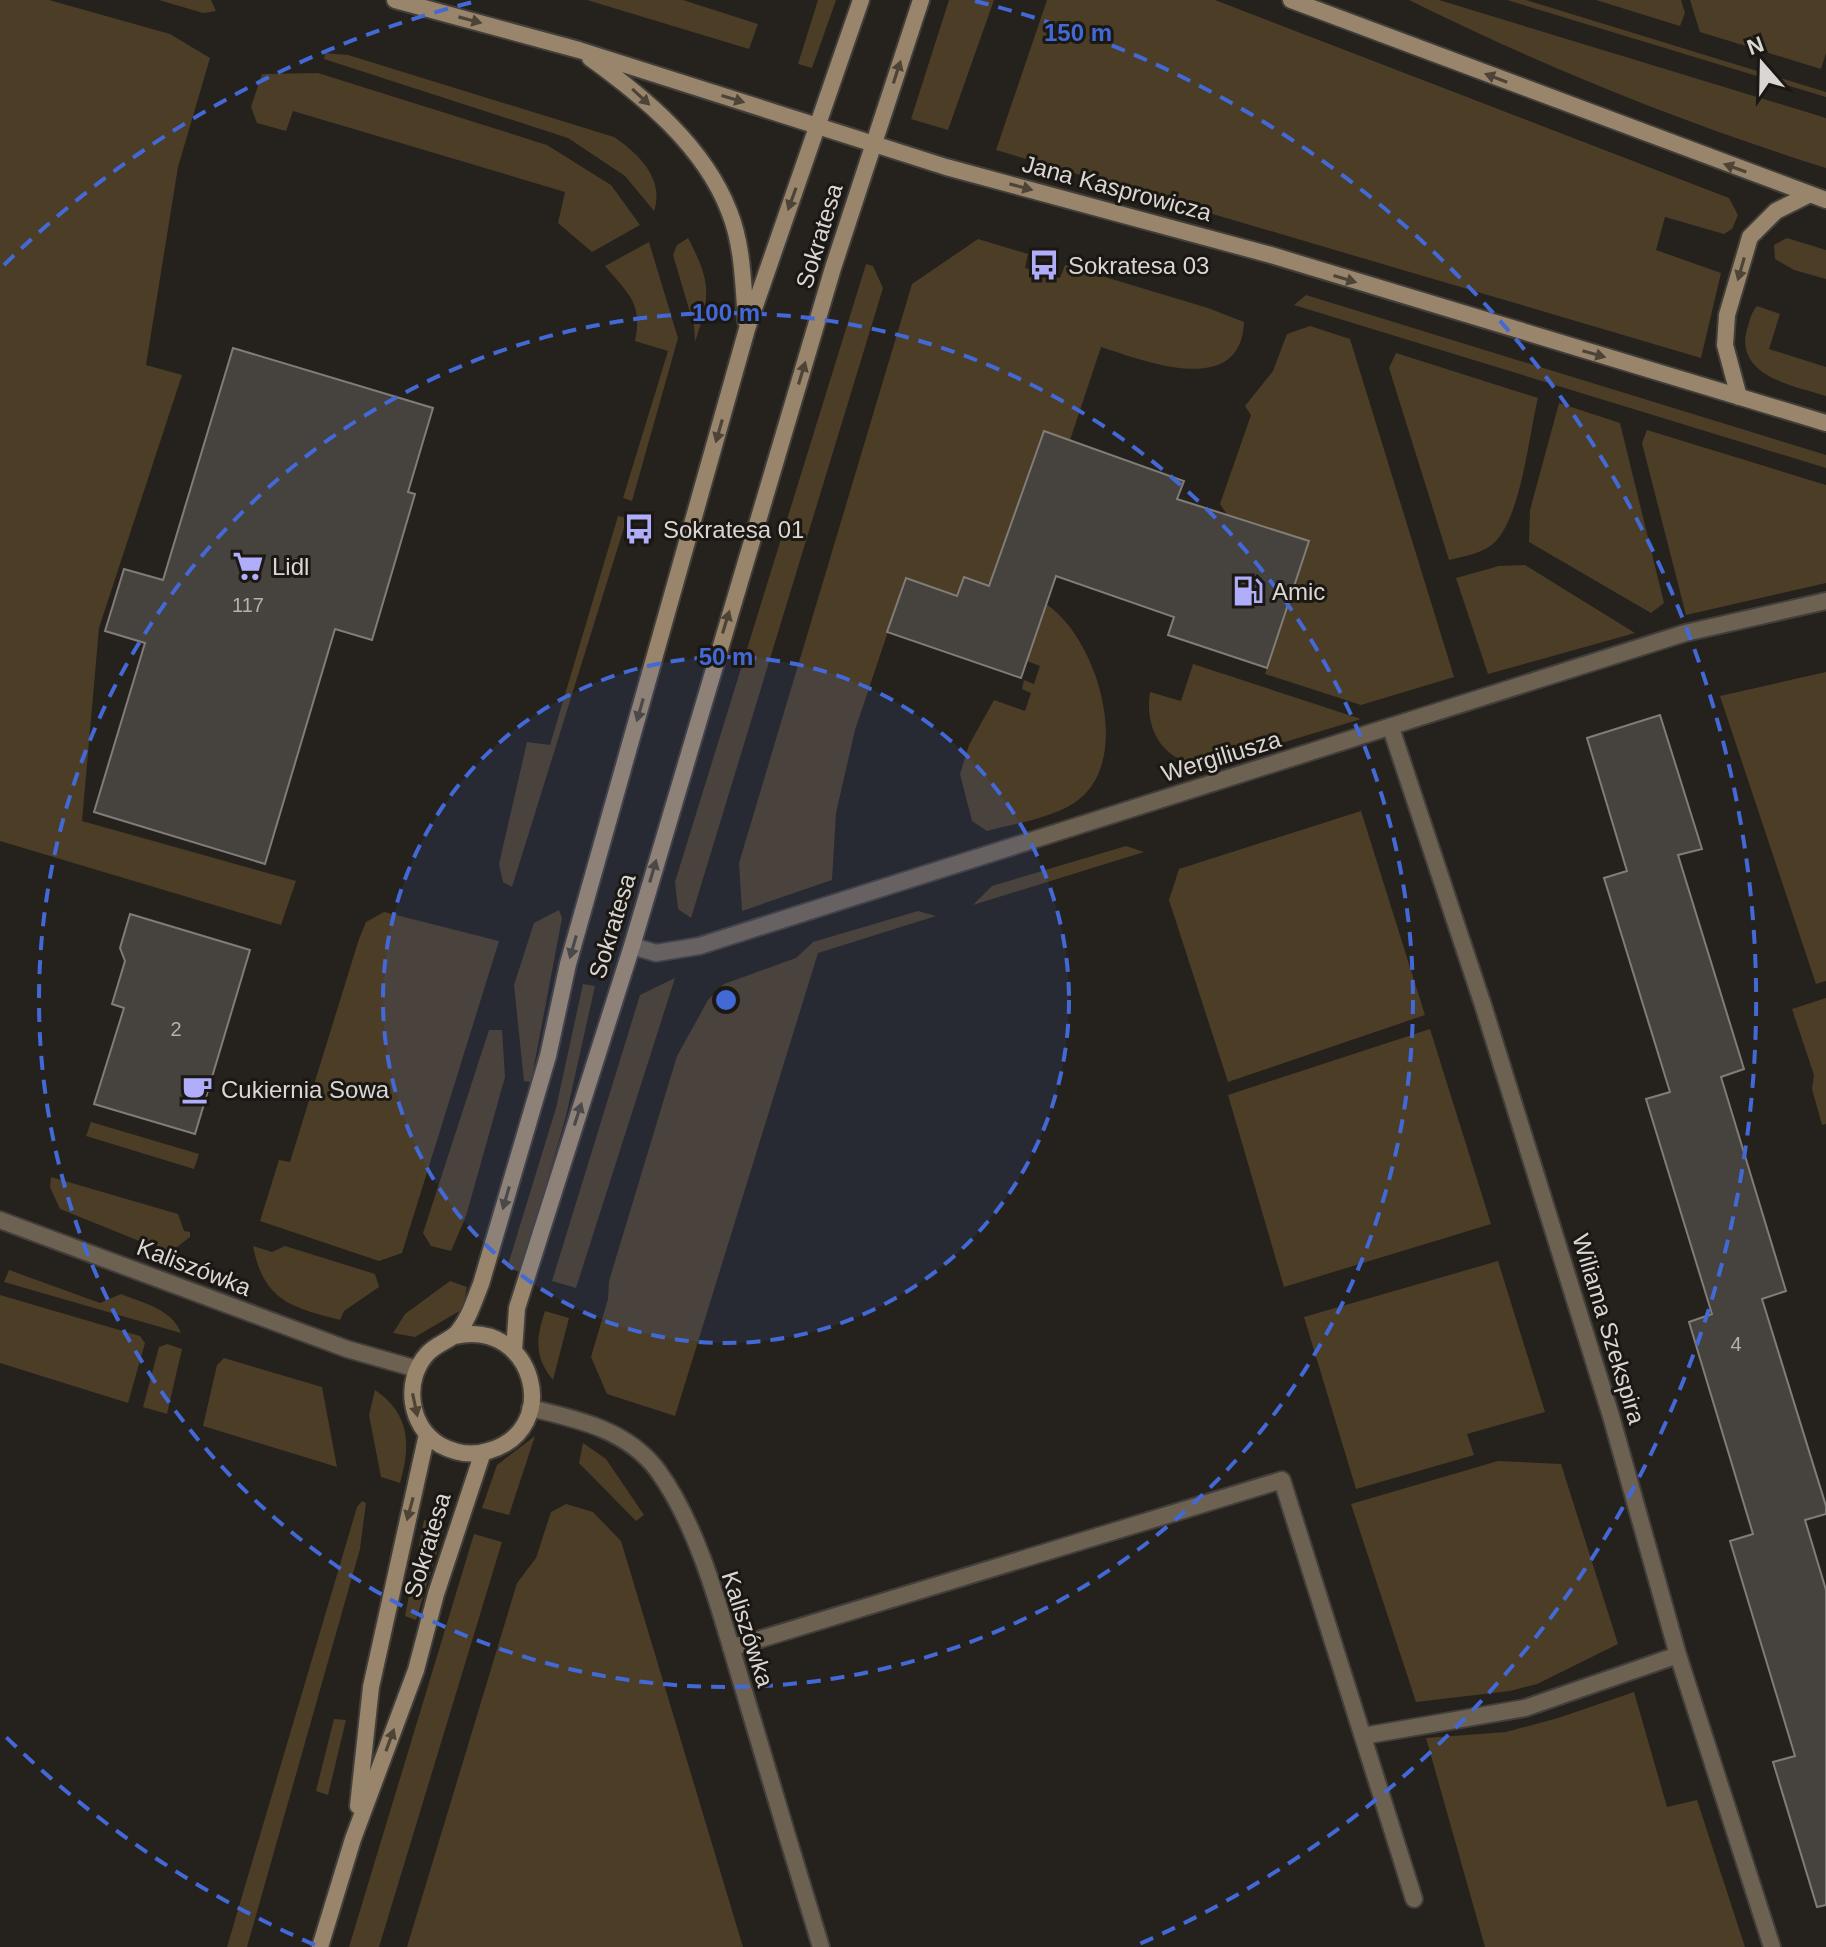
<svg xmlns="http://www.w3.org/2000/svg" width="1826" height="1947" font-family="Arial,sans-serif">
  <rect width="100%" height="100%" fill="#25211d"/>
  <path fill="#4c3d27" d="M 0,0 L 49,0 L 170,34 L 210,58 L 178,167 L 146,365 L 182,375 L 99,628 L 82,821 L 296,881 L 281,925 L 0,841 Z
    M 159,0 L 211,0 L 216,11 L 203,13 Z
    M 587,0 L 683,0 L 758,24 L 749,49 Z
    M 818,0 L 836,0 L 812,68 L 798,64 Z
    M 949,0 L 994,0 L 948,130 L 911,119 Z
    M 1047,0 L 1215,0 L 1729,198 L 1738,215 L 1732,229 L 1724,234 L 1665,217 L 1656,250 L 1721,273 L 1701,358 L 996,150 Z
    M 1409,0 L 1439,0 L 1826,118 L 1826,168 C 1683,123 1544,67 1409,0 Z
    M 1507,0 L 1526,0 L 1826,92 L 1826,97 Z
    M 1596,0 L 1681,0 L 1685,13 L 1680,26 Z
    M 1690,0 L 1826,0 L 1826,53 L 1821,69 L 1700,32 Z
    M 325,53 L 348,55 L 614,137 C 638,153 665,179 654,211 L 625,176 L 568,138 L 324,59 Z
    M 318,73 L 547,145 L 611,185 L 640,225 L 592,252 L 558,223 L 565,192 L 293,111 L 286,131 L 257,123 L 251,107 L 262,74 Z
    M 688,238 C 711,282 711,295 695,342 L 694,326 L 673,255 L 677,245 Z
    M 1787,238 L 1826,250 L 1826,279 L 1794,270 L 1775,259 L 1774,245 Z
    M 978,239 L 1028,254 L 1025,268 L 1060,278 L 1065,265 L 1208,308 L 1244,322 C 1241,400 1142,360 1101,347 L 1070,440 L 1045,431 L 1046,604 C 1095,636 1131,749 1084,795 C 1062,817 1016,823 987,831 L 972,821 L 960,774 L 969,745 L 994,700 L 1025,711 L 1031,693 L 1022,689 L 1024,680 L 1034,684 L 1040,666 L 1027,661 L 1038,627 L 1000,590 L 964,577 L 957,596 L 906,578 L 855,730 L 836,813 L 832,880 L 742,911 L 739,863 L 912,284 Z
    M 649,242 L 678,338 L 632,501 L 623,498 L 668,351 L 635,341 C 643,302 628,294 605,266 Z
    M 866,264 L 873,266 L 883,288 L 691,918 L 678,909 L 675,882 Z
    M 1306,295 L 1826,455 L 1826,468 L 1294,305 Z
    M 1757,306 L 1780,314 L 1769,349 L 1826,367 L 1826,396 C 1794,386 1734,376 1747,329 C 1750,321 1751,312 1757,306 Z
    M 1310,326 L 1350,339 L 1454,677 L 1361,705 L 1265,674 L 1309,542 L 1228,516 L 1220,504 L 1251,415 L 1245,406 L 1273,371 L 1287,334 Z
    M 1396,353 L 1538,398 C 1529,435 1521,516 1495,542 C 1484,553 1465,556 1449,560 L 1389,368 Z
    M 1559,403 L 1620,423 L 1664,603 L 1651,613 L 1529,542 L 1530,510 Z
    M 1647,430 L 1826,485 L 1826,583 L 1686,615 L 1642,443 Z
    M 618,516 L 627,518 L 512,887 L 503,882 L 499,864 L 527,742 L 550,745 Z
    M 1525,565 L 1635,633 L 1488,674 L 1456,578 L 1499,566 Z
    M 1193,664 L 1361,719 L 1205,766 C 1164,763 1144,731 1150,692 L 1181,701 Z
    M 1826,672 L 1826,981 L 1816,984 L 1720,696 Z
    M 1361,811 L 1425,1015 L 1228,1082 L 1169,900 L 1179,869 Z
    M 1126,846 L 1144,852 L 973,905 L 992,886 Z
    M 559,910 L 562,918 L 531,1082 L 524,1081 L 514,985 L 534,923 Z
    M 918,911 L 936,916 L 818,953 L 675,1416 L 607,1394 L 591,1357 L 608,1299 L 609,1281 L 677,1056 L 708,1000 L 724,984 L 796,958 L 813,942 Z
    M 384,912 L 499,941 L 402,1253 L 379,1261 L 260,1221 L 279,1160 L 290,1162 L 359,939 L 366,922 Z
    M 675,978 L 576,1288 L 552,1281 L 640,995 Z
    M 583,984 L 595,986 L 566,1116 L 521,1272 L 507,1268 L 556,1108 Z
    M 1826,998 L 1826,1124 L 1822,1125 L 1812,1089 L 1814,1075 L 1792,1009 Z
    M 1430,1029 L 1491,1224 L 1284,1287 L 1228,1095 Z
    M 489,1030 L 502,1030 L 505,1077 L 466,1216 L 451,1251 L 431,1246 L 423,1233 Z
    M 91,1122 L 199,1154 L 194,1169 L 86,1136 Z
    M 51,1177 L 178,1214 L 184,1231 L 190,1232 L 190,1237 L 177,1247 L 164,1251 L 60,1209 L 50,1187 Z
    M 253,1246 L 272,1252 L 285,1246 L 375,1274 L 379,1287 L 344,1311 L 340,1320 C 292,1307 264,1302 253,1246 Z
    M 1498,1261 L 1545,1412 L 1467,1434 L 1474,1455 L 1356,1489 L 1304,1317 Z
    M 9,1270 L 100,1303 L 121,1294 C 143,1303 172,1309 181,1333 L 4,1282 Z
    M 450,1281 L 467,1287 L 463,1309 L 415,1337 L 393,1333 L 405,1314 Z
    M 0,1295 L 140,1336 L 145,1343 L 128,1403 L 0,1363 Z
    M 545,1311 L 569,1318 L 553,1380 C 534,1357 536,1338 545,1311 Z
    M 167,1344 L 182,1349 L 167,1414 L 143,1407 L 159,1347 Z
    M 224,1358 L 322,1387 L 337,1467 L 203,1426 L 217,1365 Z
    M 375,1390 C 410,1414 411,1445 400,1483 L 381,1477 L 369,1415 Z
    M 535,1436 L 509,1515 L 482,1508 L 497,1465 Z
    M 583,1443 L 606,1459 L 644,1515 L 636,1521 L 579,1463 Z
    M 1498,1461 L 1561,1464 L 1618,1644 L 1537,1684 L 1510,1691 L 1416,1702 L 1351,1504 Z
    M 362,1501 L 366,1503 L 360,1549 L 247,1947 L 227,1947 L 357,1507 Z
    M 566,1504 L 593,1512 L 621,1541 L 743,1947 L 407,1947 L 517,1583 L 536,1558 L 551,1512 Z
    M 424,1520 L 445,1526 L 416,1620 L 405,1616 Z
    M 474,1534 L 502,1542 L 379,1947 L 349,1947 Z
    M 1634,1692 L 1667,1807 L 1697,1800 L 1745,1947 L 1485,1947 L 1426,1738 L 1506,1732 L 1558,1718 Z
    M 334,1719 L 346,1720 L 328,1795 L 316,1791 Z"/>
  <path fill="#46423d" stroke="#817c77" stroke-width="2" d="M 233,348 L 433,408 L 408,492 L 415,494 L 372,640 L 335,629 L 265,864 L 94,812 L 145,643 L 105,631 L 124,569 L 163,580 Z
    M 1044,431 L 1184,481 L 1177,499 L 1309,541 L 1267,668 L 1168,635 L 1174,617 L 1056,576 L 1021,678 L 887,632 L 906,578 L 957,596 L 964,577 L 989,586 Z
    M 1660,715 L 1702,849 L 1678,855 L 1744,1069 L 1721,1077 L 1786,1291 L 1762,1299 L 1826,1506 L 1826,1514 L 1805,1520 L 1826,1590 L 1826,1905 L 1817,1907 L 1773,1762 L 1795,1756 L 1730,1541 L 1753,1534 L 1689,1322 L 1712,1314 L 1646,1099 L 1670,1092 L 1604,878 L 1627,871 L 1587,738 Z
    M 130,914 L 250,950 L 195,1134 L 94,1104 L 124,1008 L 112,1004 L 125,961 L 120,948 Z"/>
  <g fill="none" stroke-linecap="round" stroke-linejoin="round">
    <g stroke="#423e3a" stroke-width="20">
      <path id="street" d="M 1391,728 L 1483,1005 L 1611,1416 L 1678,1655 L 1772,1947
        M 632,946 L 656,953 L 699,946 L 1685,633 L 1826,601
        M 0,1220 L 347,1349 L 417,1369
        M 530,1408 C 577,1419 628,1430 658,1471 C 701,1530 723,1622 744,1691 C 769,1776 795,1862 821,1947
        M 731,1648 L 1282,1480 L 1414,1899
        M 1363,1736 L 1525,1708 L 1678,1655"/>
    </g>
    <g stroke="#423e3a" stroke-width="20">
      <path id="secondary" d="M 395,0 L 579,50 L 946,167 L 1271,255 L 1826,423
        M 1291,0 L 1826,200
        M 590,58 C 644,97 704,146 729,211 C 743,245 743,284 746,321
        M 1739,397 L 1725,345 L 1727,315 L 1750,237 L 1776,211 L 1808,195
        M 455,1336 C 534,1318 564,1430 488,1451 C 472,1456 455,1453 440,1445 C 409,1426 403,1381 427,1354 C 436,1344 449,1341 457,1333 C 469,1319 474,1301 481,1284 L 548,1056 L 568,964 L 747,329 L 861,0
        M 514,1351 L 517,1308 L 632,946 L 833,268 L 921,0
        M 358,1806 L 371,1687 L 427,1434
        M 320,1947 L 353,1839 L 416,1670 L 436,1594 L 483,1452"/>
    </g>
    <use href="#street" stroke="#6d6151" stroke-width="16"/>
    <use href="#secondary" stroke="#98856b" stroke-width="16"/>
  </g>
  <defs><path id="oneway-solid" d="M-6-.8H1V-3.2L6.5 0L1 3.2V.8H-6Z" transform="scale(2)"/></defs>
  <g fill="#4d4437">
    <use href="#oneway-solid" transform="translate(470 20) rotate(15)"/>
    <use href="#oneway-solid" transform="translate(897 72) rotate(-72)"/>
    <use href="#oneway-solid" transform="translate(1496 78) rotate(-159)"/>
    <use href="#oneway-solid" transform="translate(641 97) rotate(43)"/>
    <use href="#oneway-solid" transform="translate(733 99) rotate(17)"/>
    <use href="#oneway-solid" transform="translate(1735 168) rotate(-160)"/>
    <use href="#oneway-solid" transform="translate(1021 187) rotate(15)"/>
    <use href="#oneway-solid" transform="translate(792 199) rotate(110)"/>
    <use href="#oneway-solid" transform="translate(1741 269) rotate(106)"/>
    <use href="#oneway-solid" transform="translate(1345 279) rotate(17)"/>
    <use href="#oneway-solid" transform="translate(1594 354) rotate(16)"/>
    <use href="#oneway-solid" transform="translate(802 373) rotate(-73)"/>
    <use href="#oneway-solid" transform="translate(719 431) rotate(106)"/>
    <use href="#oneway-solid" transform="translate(726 622) rotate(-73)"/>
    <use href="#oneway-solid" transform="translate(640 710) rotate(106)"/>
    <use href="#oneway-solid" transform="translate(653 871) rotate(-74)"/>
    <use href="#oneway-solid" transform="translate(573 947) rotate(106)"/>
    <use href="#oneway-solid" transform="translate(578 1114) rotate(-72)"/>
    <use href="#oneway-solid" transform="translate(506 1198) rotate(106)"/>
    <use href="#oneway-solid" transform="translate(415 1405) rotate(78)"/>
    <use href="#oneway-solid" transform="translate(410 1509) rotate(105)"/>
    <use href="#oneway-solid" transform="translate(390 1740) rotate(-70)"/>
  </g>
  <circle cx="726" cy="1000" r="343" fill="#4369d7" fill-opacity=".12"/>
  <g fill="none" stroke="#4369d7" stroke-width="4" stroke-dasharray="14 10">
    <circle cx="726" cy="1000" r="343"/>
    <circle cx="726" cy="1000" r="687"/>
    <path d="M315 1945A1030 1030 0 0 1 4 1735M4 265A1030 1030 0 0 1 477 1M975 1A1030 1030 0 0 1 1137 1945"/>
  </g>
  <defs>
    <g id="bus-bare" transform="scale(2.4)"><path d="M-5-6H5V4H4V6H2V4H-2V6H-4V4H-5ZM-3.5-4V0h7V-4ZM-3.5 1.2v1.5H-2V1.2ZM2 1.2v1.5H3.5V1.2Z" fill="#b0aefa" stroke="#1b1814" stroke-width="2.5" paint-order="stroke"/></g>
    <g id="supermarket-bare" transform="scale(2.4)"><path d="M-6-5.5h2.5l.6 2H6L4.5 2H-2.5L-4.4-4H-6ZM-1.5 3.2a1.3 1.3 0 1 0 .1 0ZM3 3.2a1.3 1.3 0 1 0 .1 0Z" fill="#b0aefa" stroke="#1b1814" stroke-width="2.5" paint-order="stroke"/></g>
    <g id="fuel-bare" transform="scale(2.4)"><path d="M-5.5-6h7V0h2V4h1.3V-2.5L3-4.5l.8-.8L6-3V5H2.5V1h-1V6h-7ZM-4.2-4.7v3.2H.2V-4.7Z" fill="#b0aefa" stroke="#1b1814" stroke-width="2.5" paint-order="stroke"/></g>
    <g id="cafe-bare" transform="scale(2.4)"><path d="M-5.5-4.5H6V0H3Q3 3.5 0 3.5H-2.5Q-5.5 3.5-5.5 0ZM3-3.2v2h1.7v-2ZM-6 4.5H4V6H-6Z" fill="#b0aefa" stroke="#1b1814" stroke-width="2.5" paint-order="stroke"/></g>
  </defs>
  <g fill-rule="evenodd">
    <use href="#bus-bare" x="1044" y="265"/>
    <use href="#bus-bare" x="639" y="529"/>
    <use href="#supermarket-bare" x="248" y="566"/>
    <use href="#fuel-bare" x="1248" y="591"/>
    <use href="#cafe-bare" x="197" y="1089"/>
  </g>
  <g text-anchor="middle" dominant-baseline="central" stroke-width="6" stroke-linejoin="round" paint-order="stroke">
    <g font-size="20" fill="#b4b1ae">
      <text x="248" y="605">117</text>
      <text x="176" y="1029">2</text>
      <text x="1736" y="1344">4</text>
    </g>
    <g font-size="24" fill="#d9d6d3" stroke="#1b1814">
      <text transform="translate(1117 188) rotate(15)">Jana Kasprowicza</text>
      <text transform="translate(819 236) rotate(-73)">Sokratesa</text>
      <text transform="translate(1221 756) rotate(-17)">Wergiliusza</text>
      <text transform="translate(612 926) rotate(-73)">Sokratesa</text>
      <text transform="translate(194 1267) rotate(21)">Kaliszówka</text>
      <text transform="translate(1609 1329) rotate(73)">Wiliama Szekspira</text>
      <text transform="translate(427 1545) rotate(-73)">Sokratesa</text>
      <text transform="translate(748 1629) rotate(72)">Kaliszówka</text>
    </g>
    <g font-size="24" fill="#d9d6d3" stroke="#1b1814" text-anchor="start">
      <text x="1068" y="265">Sokratesa 03</text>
      <text x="663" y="529">Sokratesa 01</text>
      <text x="272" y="566">Lidl</text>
      <text x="1272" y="591">Amic</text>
      <text x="221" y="1089">Cukiernia Sowa</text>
    </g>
  </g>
  <circle cx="726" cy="1000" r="12" fill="#4369d7" stroke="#1b1814" stroke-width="4"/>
  <g font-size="24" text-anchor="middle" font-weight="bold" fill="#4369d7" stroke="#1b1814" stroke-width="6" stroke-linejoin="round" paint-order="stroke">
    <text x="1078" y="41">150 m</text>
    <text x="726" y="321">100 m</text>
    <text x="726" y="665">50 m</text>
  </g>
  <g transform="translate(1762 64) rotate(340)" stroke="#1b1814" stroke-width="6" paint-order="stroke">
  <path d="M0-6L14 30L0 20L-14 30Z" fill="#d9d6d3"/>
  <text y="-12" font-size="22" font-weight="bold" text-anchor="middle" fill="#d9d6d3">N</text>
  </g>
</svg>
